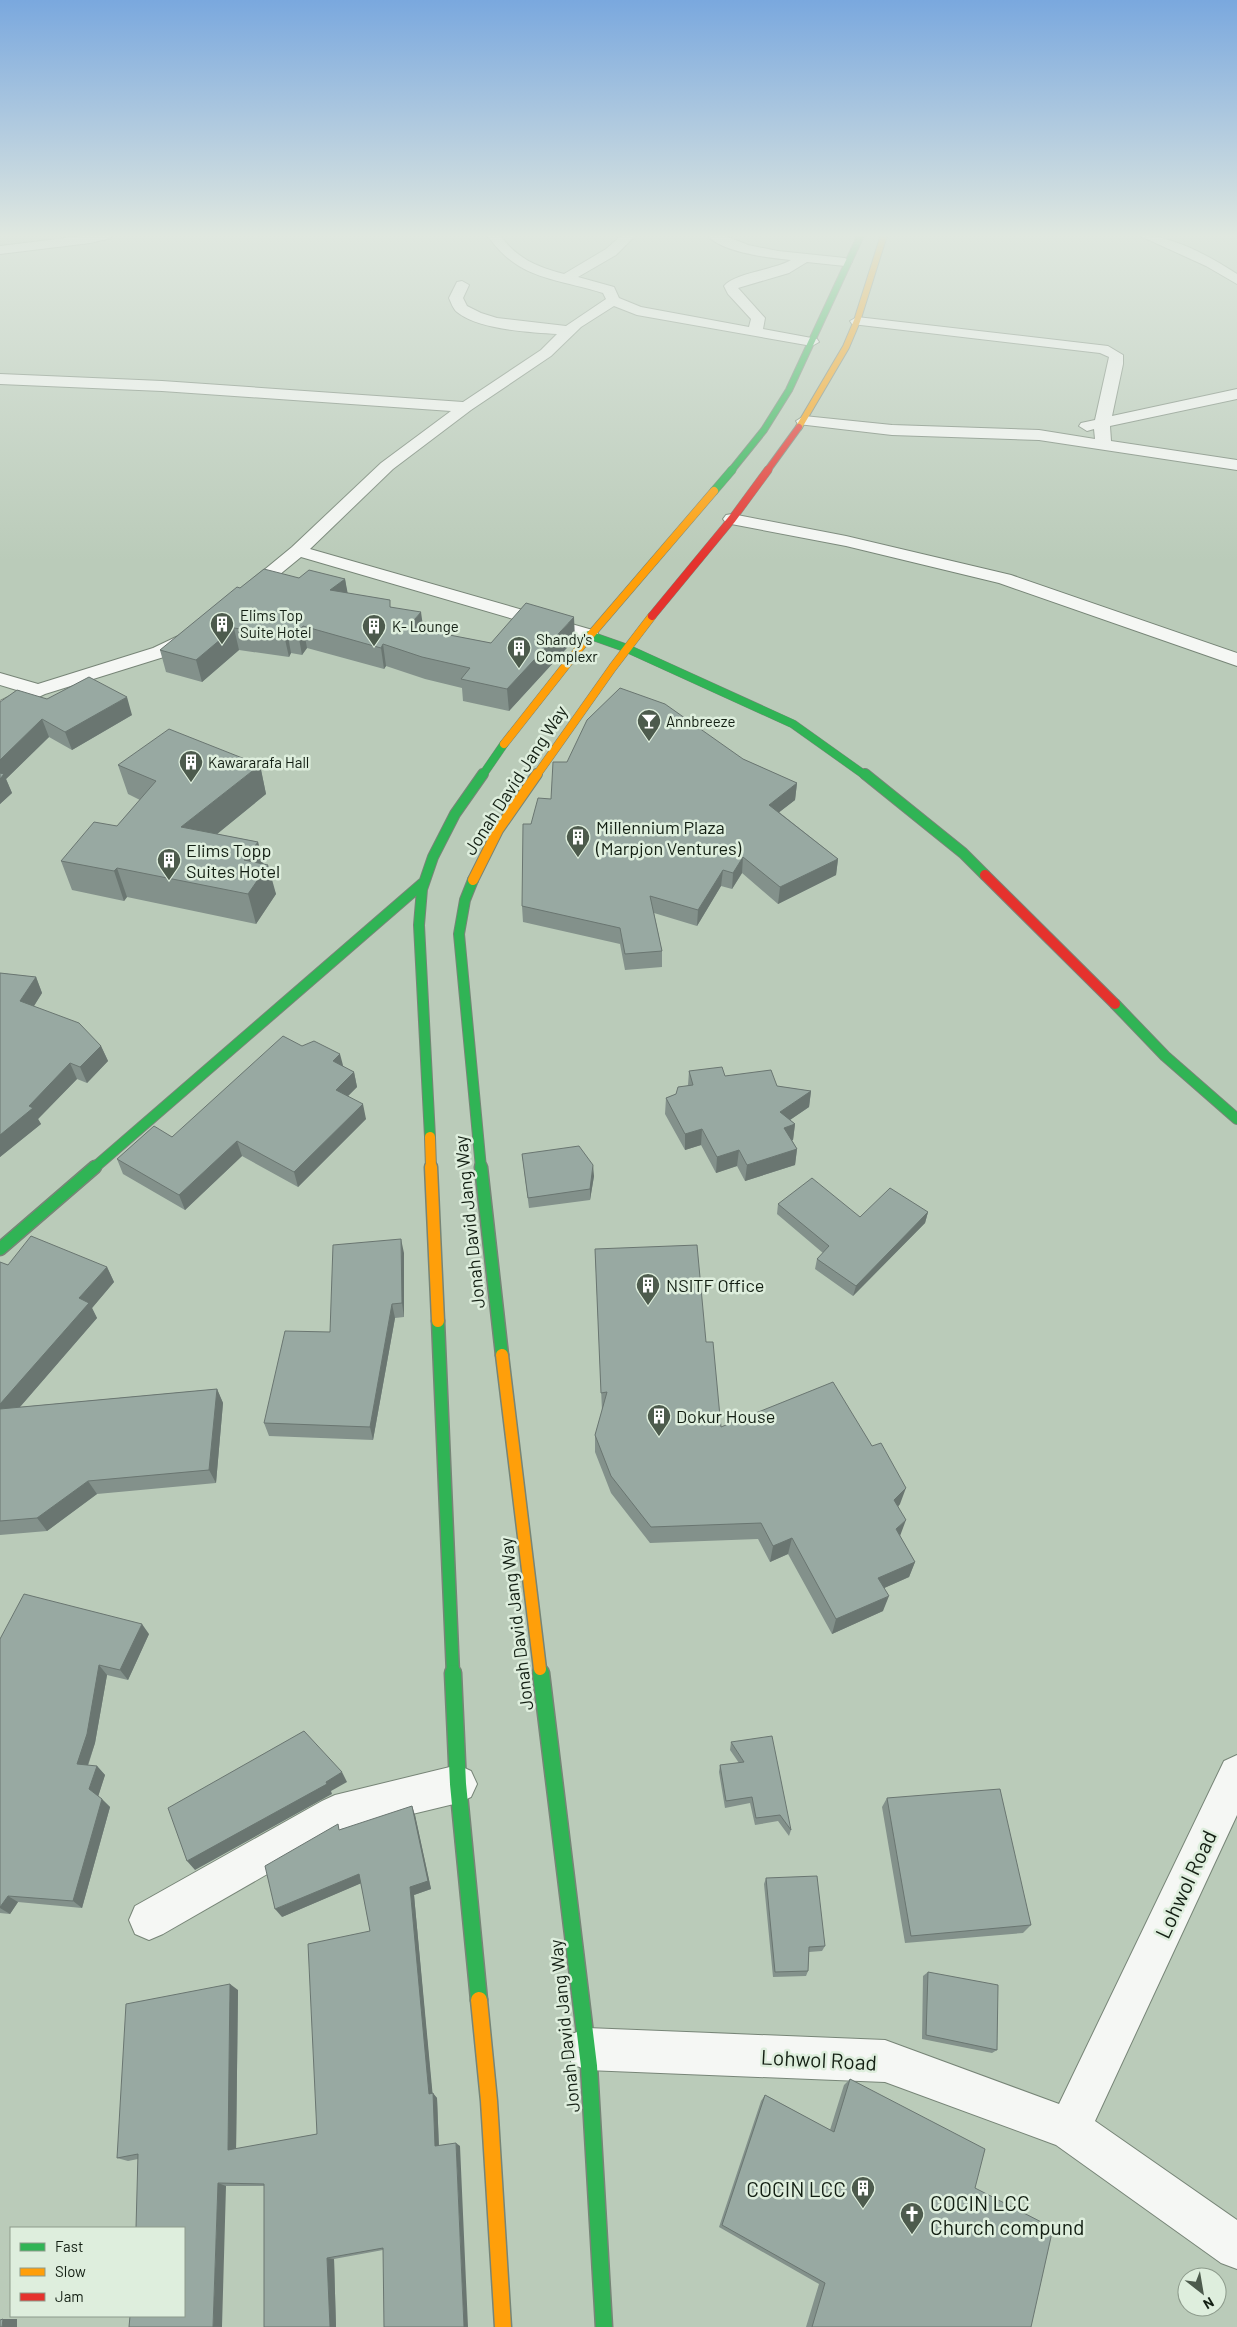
<svg xmlns="http://www.w3.org/2000/svg" width="1237" height="2327" font-family="Barlow,sans-serif">
  <rect width="100%" height="100%" fill="#bacbb9"/>
  <g fill="none" stroke-linecap="round" stroke-linejoin="round">
    <g stroke="#778577" stroke-width="2">
      <path id="street" d="M 90,235 L 112,235 L 111,238 L 90,243 L 0,254 L 0,246 Z
        M 487,235 L 500,235 C 516,258 537,267 564,274 L 606,249 L 622,235 L 636,235 L 616,255 L 578,277 L 614,287 L 619,298 L 641,307 L 749,327 L 751,319 L 728,294 L 724,286 C 734,273 774,270 791,260 C 769,258 721,252 707,235 L 723,235 L 748,245 L 778,251 L 845,258 L 852,262 L 845,266 L 807,262 L 789,273 L 738,288 L 765,318 L 763,329 L 817,339 L 819,342 L 812,346 L 637,315 L 614,306 L 581,327 L 551,356 L 471,410 L 393,469 L 310,549 L 596,631 L 599,635 L 596,639 L 582,639 L 301,557 L 251,598 L 237,598 L 235,594 L 292,547 L 381,463 L 451,411 L 162,391 L 0,384 L 0,374 L 162,381 L 463,402 L 541,350 L 557,334 C 530,332 479,330 457,312 C 453,309 451,302 449,298 L 457,282 L 462,281 L 469,285 L 463,298 L 467,306 L 481,313 L 497,318 L 566,326 L 606,299 L 603,293 C 555,278 518,280 487,235 Z
        M 1138,235 C 1172,235 1209,256 1237,274 L 1237,284 L 1206,266 Z
        M 857,317 L 1108,346 L 1123,355 L 1123,364 L 1112,416 L 1237,389 L 1237,399 L 1110,426 L 1111,441 L 1237,460 L 1237,470 L 1039,440 L 892,435 L 798,424 L 796,421 L 804,416 L 892,425 L 1039,430 L 1095,439 L 1094,429 L 1087,431 L 1079,426 L 1081,423 L 1095,420 L 1109,357 L 1100,353 L 852,324 L 850,321 Z
        M 732,514 L 846,536 L 1011,575 L 1237,653 L 1237,666 L 999,583 L 846,546 L 726,523 L 723,519 L 726,515 Z
        M 193,629 L 200,631 L 203,635 L 200,639 L 167,656 L 45,694 L 0,715 L 0,701 L 20,691 L 0,685 L 0,673 L 38,684 L 153,648 Z
        M 1237,1755 L 1237,1815 L 1095,2121 L 1237,2220 L 1237,2269 L 1221,2263 L 1056,2145 L 885,2082 L 587,2070 L 572,2064 L 566,2049 L 572,2034 L 587,2028 L 885,2040 L 1059,2104 L 1224,1761 Z
        M 458,1765 L 471,1771 L 477,1784 L 471,1797 L 458,1803 L 342,1831 L 163,1934 L 149,1940 L 135,1934 L 129,1920 L 135,1906 L 322,1801 L 335,1795 Z"/>
    </g>
    <g stroke="#778577" stroke-width="8">
      <path id="fast-far4" d="M 731,471 L 764,430 L 789,390 L 861,235"/>
    </g>
    <g stroke="#778577" stroke-width="9">
      <path id="fast-far3" d="M 714,491 L 732,470
        M 589,635 L 626,648 L 793,724 L 866,776
        M 482,776 L 504,744"/>
    </g>
    <g stroke="#778577" stroke-width="12">
      <path id="fast-far2" d="M 865,774 L 963,853 L 985,875
        M 473,880 L 465,900 L 459,934 L 481,1168
        M 1115,1004 L 1165,1056 L 1237,1119
        M 430,1137 L 419,925 L 422,889 L 433,857 L 455,814 L 483,774
        M 94,1168 L 423,883"/>
    </g>
    <g stroke="#778577" stroke-width="15">
      <path id="fast-far1" d="M 481,1167 L 502,1355
        M 0,1249 L 95,1167
        M 438,1321 L 453,1674
        M 540,1669 L 541,1674"/>
    </g>
    <g stroke="#778577" stroke-width="19">
      <path id="fast" d="M 453,1673 L 458,1784 L 479,2000
        M 541,1673 L 589,2066 L 604,2327"/>
    </g>
    <g stroke="#778577" stroke-width="8">
      <path id="slow-far4" d="M 799,427 L 846,347 L 857,321 L 884,235"/>
    </g>
    <g stroke="#778577" stroke-width="9">
      <path id="slow-far3" d="M 504,744 L 582,645 L 714,491
        M 536,776 L 613,667 L 652,616"/>
    </g>
    <g stroke="#778577" stroke-width="12">
      <path id="slow-far2" d="M 473,880 L 498,830 L 537,774
        M 430,1137 L 431,1168"/>
    </g>
    <g stroke="#778577" stroke-width="15">
      <path id="slow-far1" d="M 431,1167 L 438,1321
        M 502,1355 L 540,1669"/>
    </g>
    <g stroke="#778577" stroke-width="19">
      <path id="slow" d="M 479,2000 L 489,2101 L 503,2327"/>
    </g>
    <g stroke="#778577" stroke-width="8">
      <path id="jam-far2" d="M 767,471 L 799,427"/>
    </g>
    <g stroke="#778577" stroke-width="9">
      <path id="jam-far1" d="M 652,616 L 732,519 L 768,470"/>
    </g>
    <g stroke="#778577" stroke-width="12">
      <path id="jam" d="M 985,875 L 1115,1004"/>
    </g>
    <use href="#street" fill="#f5f7f4" fill-rule="evenodd"/>
    <use href="#fast-far4" stroke="#30b455" stroke-width="6"/>
    <use href="#fast-far3" stroke="#30b455" stroke-width="8"/>
    <use href="#fast-far2" stroke="#30b455" stroke-width="10"/>
    <use href="#fast-far1" stroke="#30b455" stroke-width="12"/>
    <use href="#fast" stroke="#30b455" stroke-width="16"/>
    <use href="#slow-far4" stroke="#ff9f0a" stroke-width="6"/>
    <use href="#slow-far3" stroke="#ff9f0a" stroke-width="8"/>
    <use href="#slow-far2" stroke="#ff9f0a" stroke-width="10"/>
    <use href="#slow-far1" stroke="#ff9f0a" stroke-width="12"/>
    <use href="#slow" stroke="#ff9f0a" stroke-width="16"/>
    <use href="#jam-far2" stroke="#e5322d" stroke-width="6"/>
    <use href="#jam-far1" stroke="#e5322d" stroke-width="8"/>
    <use href="#jam" stroke="#e5322d" stroke-width="10"/>
  </g>
  <path fill="#83918b" d="M 299,578 L 345,579 L 347,593 L 391,607 L 423,630 L 491,643 L 575,639 L 509,711 L 463,701 L 462,688 L 425,679 L 386,666 L 384,669 L 307,648 L 302,655 L 291,653 L 289,657 L 239,650 L 202,682 L 166,672 L 160,650 L 240,588 Z
    M 47,699 L 132,715 L 72,750 L 49,737 L 6,779 L 12,793 L 0,804 L 0,702 Z
    M 743,759 L 797,783 L 795,800 L 779,812 L 838,859 L 836,875 L 778,904 L 742,873 L 732,889 L 721,886 L 697,926 L 654,913 L 662,951 L 662,967 L 625,970 L 620,944 L 523,922 L 522,906 L 531,824 L 551,799 L 567,762 Z
    M 118,765 L 260,765 L 266,794 L 217,834 L 258,842 L 263,864 L 276,894 L 256,924 L 127,897 L 124,901 L 72,890 L 61,861 L 117,826 L 140,800 L 128,794 Z
    M 0,973 L 36,977 L 42,993 L 34,1006 L 101,1046 L 108,1061 L 87,1083 L 77,1079 L 38,1119 L 41,1124 L 0,1157 Z
    M 343,1067 L 354,1072 L 357,1087 L 348,1096 L 366,1119 L 298,1187 L 242,1156 L 185,1210 L 123,1174 L 117,1159 Z
    M 689,1071 L 725,1076 L 777,1086 L 811,1091 L 809,1107 L 790,1120 L 795,1124 L 793,1140 L 792,1140 L 797,1149 L 795,1165 L 745,1181 L 737,1166 L 716,1173 L 701,1145 L 685,1150 L 665,1114 L 666,1098 L 676,1094 L 688,1085 Z
    M 522,1154 L 594,1176 L 590,1200 L 529,1208 Z
    M 778,1204 L 860,1217 L 928,1212 L 925,1223 L 853,1296 L 815,1269 L 817,1259 L 823,1253 L 777,1214 Z
    M 595,1249 L 706,1342 L 721,1427 L 900,1504 L 898,1507 L 900,1536 L 915,1562 L 909,1577 L 884,1588 L 883,1611 L 832,1634 L 788,1554 L 770,1562 L 758,1539 L 650,1543 L 611,1493 L 595,1452 L 595,1435 L 602,1411 Z
    M 404,1253 L 404,1317 L 395,1318 L 373,1440 L 269,1436 L 264,1423 L 330,1332 Z
    M 0,1262 L 8,1265 L 107,1267 L 114,1282 L 92,1308 L 97,1318 L 20,1407 L 217,1389 L 223,1403 L 216,1483 L 97,1494 L 47,1531 L 0,1535 Z
    M 149,1634 L 128,1680 L 107,1675 L 95,1743 L 88,1766 L 97,1766 L 105,1775 L 98,1796 L 110,1807 L 82,1908 L 18,1902 L 10,1914 L 0,1913 L 0,1639 Z
    M 731,1742 L 791,1830 L 789,1836 L 778,1821 L 755,1825 L 750,1803 L 725,1808 L 719,1772 L 720,1765 L 739,1763 L 730,1750 Z
    M 887,1798 L 1031,1925 L 1023,1933 L 905,1943 L 882,1807 Z
    M 415,1815 L 431,1889 L 414,1895 L 432,2093 L 437,2098 L 439,2146 L 460,2146 L 383,2250 L 334,2259 L 336,2327 L 264,2186 L 226,2186 L 184,2316 L 138,2159 L 128,2161 L 117,2158 L 238,1990 L 236,2149 L 317,2134 L 370,1931 L 361,1883 L 282,1917 L 341,1829 Z
    M 766,1878 L 825,1946 L 822,1951 L 809,1952 L 808,1971 L 806,1976 L 773,1977 L 764,1884 Z
    M 928,1972 L 997,2050 L 992,2053 L 922,2039 L 923,1976 Z
    M 850,2079 L 975,2188 L 1031,2327 L 806,2327 L 819,2284 L 719,2227 L 761,2101 L 765,2095 L 830,2130 L 844,2085 Z"/>
  <path fill="#6a7671" d="M 345,579 L 349,600 L 330,590 Z
    M 421,612 L 424,633 L 408,627 Z
    M 574,617 L 575,639 L 509,711 L 507,689 Z
    M 303,626 L 307,648 L 302,655 L 298,633 Z
    M 234,628 L 239,650 L 202,682 L 196,660 Z
    M 287,631 L 291,653 L 289,657 L 284,635 Z
    M 383,644 L 386,666 L 384,669 L 381,648 Z
    M 127,697 L 132,715 L 72,750 L 65,732 Z
    M 42,719 L 49,737 L 6,779 L 12,793 L 0,804 L 0,760 Z
    M 260,765 L 266,794 L 190,856 L 181,827 Z
    M 797,783 L 795,800 L 768,821 L 769,805 Z
    M 258,842 L 265,870 L 268,865 L 276,894 L 256,924 L 248,894 L 244,860 Z
    M 743,857 L 742,873 L 732,889 L 733,873 Z
    M 838,859 L 836,875 L 778,904 L 780,887 Z
    M 117,868 L 127,897 L 124,901 L 114,871 Z
    M 723,870 L 721,886 L 697,926 L 698,910 Z
    M 36,977 L 42,993 L 27,1017 L 20,1001 Z
    M 101,1046 L 108,1061 L 87,1083 L 80,1067 Z
    M 340,1054 L 344,1069 L 333,1061 Z
    M 70,1063 L 77,1079 L 38,1119 L 41,1124 L 0,1157 L 0,1135 Z
    M 354,1072 L 357,1087 L 339,1105 L 336,1090 Z
    M 811,1091 L 809,1107 L 778,1128 L 780,1112 Z
    M 363,1104 L 366,1119 L 298,1187 L 294,1172 Z
    M 795,1124 L 793,1140 L 782,1144 L 784,1128 Z
    M 702,1129 L 701,1145 L 685,1150 L 685,1134 Z
    M 237,1141 L 242,1156 L 185,1210 L 179,1195 Z
    M 797,1149 L 795,1165 L 745,1181 L 747,1165 Z
    M 739,1150 L 737,1166 L 716,1173 L 717,1157 Z
    M 593,1165 L 594,1176 L 590,1200 L 590,1189 Z
    M 928,1212 L 925,1223 L 853,1296 L 856,1286 Z
    M 401,1239 L 404,1253 L 404,1317 L 402,1303 Z
    M 107,1267 L 114,1282 L 92,1308 L 97,1318 L 6,1423 L 0,1415 L 0,1404 L 79,1298 Z
    M 392,1304 L 395,1318 L 373,1440 L 370,1427 Z
    M 217,1389 L 223,1403 L 216,1483 L 209,1470 Z
    M 88,1481 L 97,1494 L 47,1531 L 37,1518 Z
    M 906,1488 L 900,1504 L 888,1516 L 894,1500 Z
    M 906,1520 L 900,1536 L 896,1529 Z
    M 792,1538 L 788,1554 L 770,1562 L 773,1546 Z
    M 915,1562 L 909,1577 L 873,1593 L 878,1578 Z
    M 889,1596 L 883,1611 L 832,1634 L 836,1619 Z
    M 142,1624 L 149,1634 L 128,1680 L 120,1670 Z
    M 99,1665 L 107,1675 L 95,1743 L 85,1773 L 77,1764 Z
    M 97,1766 L 105,1775 L 98,1797 L 89,1789 Z
    M 342,1772 L 347,1782 L 331,1791 L 332,1794 L 195,1870 L 187,1861 Z
    M 102,1799 L 110,1807 L 82,1908 L 73,1901 Z
    M 412,1806 L 415,1815 L 431,1889 L 414,1895 L 433,2098 L 429,2094 L 410,1887 Z
    M 359,1874 L 364,1882 L 282,1917 L 275,1909 Z
    M 8,1896 L 18,1902 L 10,1914 L 0,1908 L 0,1907 Z
    M 230,1984 L 238,1990 L 236,2154 L 228,2150 Z
    M 433,2093 L 437,2098 L 439,2150 L 435,2146 Z
    M 456,2143 L 460,2146 L 468,2327 L 464,2327 Z
    M 218,2183 L 226,2186 L 222,2327 L 213,2327 Z
    M 327,2258 L 334,2259 L 336,2327 L 330,2327 Z
    M 3,2319 L 17,2319 L 17,2327 L 2,2327 Z"/>
  <path fill="#98a9a2" stroke="#6a7671" d="M 264,569 L 299,578 L 309,570 L 345,579 L 330,590 L 390,600 L 390,607 L 421,612 L 408,627 L 491,643 L 526,603 L 574,617 L 507,689 L 461,679 L 470,668 L 422,657 L 383,644 L 381,648 L 303,626 L 298,633 L 287,631 L 284,635 L 234,628 L 196,660 L 160,650 L 237,587 L 240,588 Z
    M 89,677 L 127,697 L 65,732 L 42,719 L 0,760 L 0,702 L 17,690 L 47,699 Z
    M 620,688 L 665,704 L 743,759 L 797,783 L 769,805 L 838,859 L 780,887 L 743,857 L 733,873 L 723,870 L 698,910 L 650,896 L 662,951 L 625,954 L 620,928 L 522,906 L 523,824 L 531,824 L 538,798 L 551,799 L 553,762 L 567,762 L 587,720 Z
    M 169,729 L 260,765 L 181,827 L 258,842 L 244,860 L 268,865 L 248,894 L 117,868 L 114,871 L 61,861 L 94,822 L 117,826 L 156,781 L 118,765 Z
    M 0,773 L 4,774 L 0,779 Z
    M 0,973 L 36,977 L 20,1001 L 79,1023 L 101,1046 L 80,1067 L 70,1063 L 29,1106 L 33,1108 L 0,1135 Z
    M 283,1036 L 302,1046 L 314,1041 L 340,1054 L 333,1061 L 354,1072 L 336,1090 L 363,1104 L 294,1172 L 237,1141 L 179,1195 L 117,1159 L 154,1126 L 172,1137 Z
    M 722,1067 L 725,1076 L 771,1070 L 777,1086 L 811,1091 L 780,1112 L 795,1124 L 784,1128 L 797,1149 L 747,1165 L 739,1150 L 717,1157 L 702,1129 L 685,1134 L 666,1098 L 676,1094 L 678,1087 L 693,1085 L 689,1071 Z
    M 579,1146 L 593,1165 L 590,1189 L 528,1198 L 522,1154 Z
    M 812,1178 L 860,1217 L 890,1188 L 928,1212 L 856,1286 L 817,1259 L 829,1246 L 778,1204 Z
    M 31,1236 L 107,1267 L 79,1298 L 89,1303 L 0,1404 L 0,1262 L 8,1265 Z
    M 401,1239 L 402,1303 L 392,1304 L 370,1427 L 264,1423 L 285,1331 L 330,1332 L 333,1245 Z
    M 697,1245 L 706,1342 L 713,1342 L 721,1427 L 833,1382 L 872,1446 L 881,1443 L 906,1488 L 894,1500 L 906,1520 L 896,1529 L 915,1562 L 878,1578 L 889,1596 L 836,1619 L 792,1538 L 773,1546 L 761,1523 L 651,1527 L 611,1476 L 595,1435 L 607,1392 L 601,1393 L 595,1249 Z
    M 217,1389 L 209,1470 L 88,1481 L 37,1518 L 0,1521 L 0,1409 Z
    M 24,1594 L 142,1624 L 120,1670 L 99,1665 L 87,1734 L 77,1764 L 97,1766 L 89,1789 L 102,1799 L 73,1901 L 8,1896 L 0,1907 L 0,1639 Z
    M 304,1731 L 342,1772 L 326,1782 L 327,1784 L 187,1861 L 168,1808 Z
    M 772,1736 L 791,1830 L 780,1815 L 756,1818 L 752,1797 L 726,1801 L 720,1765 L 744,1762 L 731,1742 Z
    M 1000,1789 L 1031,1925 L 911,1936 L 887,1798 Z
    M 412,1806 L 428,1881 L 410,1887 L 429,2094 L 433,2093 L 435,2146 L 456,2143 L 464,2327 L 384,2327 L 383,2248 L 327,2258 L 330,2327 L 264,2327 L 264,2184 L 218,2183 L 213,2327 L 129,2327 L 130,2316 L 184,2316 L 184,2228 L 136,2228 L 138,2154 L 117,2158 L 126,2004 L 230,1984 L 228,2150 L 317,2134 L 308,1944 L 370,1931 L 359,1874 L 275,1909 L 265,1866 L 338,1824 L 339,1830 Z
    M 817,1876 L 825,1946 L 809,1947 L 808,1971 L 775,1972 L 766,1878 Z
    M 928,1972 L 998,1985 L 997,2050 L 926,2035 Z
    M 850,2079 L 985,2149 L 975,2188 L 1053,2228 L 1031,2327 L 812,2327 L 825,2283 L 722,2225 L 765,2095 L 834,2132 Z
    M 3,2319 L 2,2327 L 0,2327 L 0,2320 Z"/>
  <linearGradient id="sky" x2="0" y2="1"><stop stop-color="#7aa8de"/><stop offset="0.42" stop-color="#e0e8e0"/><stop offset="1" stop-color="#e0e8e0" stop-opacity="0"/></linearGradient>
  <rect width="1237" height="561" fill="url(#sky)"/>
  <defs>
    <g id="building-pin" transform="scale(1.25)"><path d="M0 17L-7.5 6A9.5 9.5 0 1 1 7.5 6Z" fill="#4d5b4d" stroke="#deeedd"/><path d="M-4-6H4V6H1V3H-1V6H-4ZM-2.5-4.3h1.7v1.8h-1.7ZM.8-4.3h1.7v1.8H.8ZM-2.5-1h1.7V.8h-1.7ZM.8-1h1.7V.8H.8Z" fill="#fff"/></g>
    <g id="bar-pin" transform="scale(1.25)"><path d="M0 17L-7.5 6A9.5 9.5 0 1 1 7.5 6Z" fill="#4d5b4d" stroke="#deeedd"/><path d="M-6-5H6L.8 .8V4.5H3.5V6h-7V4.5H-.8V.8Z" fill="#fff"/></g>
    <g id="church-pin" transform="scale(1.25)"><path d="M0 17L-7.5 6A9.5 9.5 0 1 1 7.5 6Z" fill="#4d5b4d" stroke="#deeedd"/><path d="M-1.2-6h2.4v3.5h3.3v2.4h-3.3V6h-2.4V-.1h-3.3v-2.4h3.3Z" fill="#fff"/></g>
  </defs>
  <g fill-rule="evenodd">
    <use href="#building-pin" x="222" y="624"/>
    <use href="#building-pin" x="374" y="626"/>
    <use href="#building-pin" x="519" y="648"/>
    <use href="#bar-pin" x="649" y="721"/>
    <use href="#building-pin" x="191" y="762"/>
    <use href="#building-pin" x="578" y="837"/>
    <use href="#building-pin" x="169" y="860"/>
    <use href="#building-pin" x="648" y="1285"/>
    <use href="#building-pin" x="659" y="1416"/>
    <use href="#building-pin" x="863" y="2188"/>
    <use href="#church-pin" x="912" y="2214"/>
  </g>
  <g text-anchor="middle" dominant-baseline="central" stroke-width="5" stroke-linejoin="round" paint-order="stroke">
    <g font-size="15" fill="#131f13" stroke="#deeedd" text-anchor="start">
      <text x="240" y="615">Elims Top<tspan x="240" dy="17">Suite Hotel</tspan></text>
      <text x="392" y="626">K- Lounge</text>
      <text x="536" y="639">Shandy's<tspan x="536" dy="17">Complexr</tspan></text>
      <text x="666" y="721">Annbreeze</text>
      <text x="208" y="762">Kawararafa Hall</text>
    </g>
    <g font-size="18" fill="#131f13" stroke="#deeedd">
      <text transform="translate(515 780) rotate(-57)">Jonah David Jang Way</text>
      <text transform="translate(469 1222) rotate(-96)">Jonah David Jang Way</text>
      <text transform="translate(516 1624) rotate(-97)">Jonah David Jang Way</text>
      <text transform="translate(564 2026) rotate(-96)">Jonah David Jang Way</text>
    </g>
    <g font-size="18" fill="#131f13" stroke="#deeedd" text-anchor="start">
      <text x="596" y="827">Millennium Plaza<tspan x="596" dy="21">(Marpjon Ventures)</tspan></text>
      <text x="186" y="850">Elims Topp<tspan x="186" dy="21">Suites Hotel</tspan></text>
      <text x="666" y="1285">NSITF Office</text>
      <text x="676" y="1416">Dokur House</text>
    </g>
    <g font-size="21" fill="#131f13" stroke="#deeedd">
      <text transform="translate(1185 1884) rotate(-65)">Lohwol Road</text>
      <text transform="translate(819 2059) rotate(3)">Lohwol Road</text>
    </g>
    <g font-size="21" fill="#131f13" stroke="#deeedd" text-anchor="end">
      <text x="846" y="2188">COCIN LCC</text>
      <text x="930" y="2202" text-anchor="start">COCIN LCC<tspan x="930" dy="24">Church compund</tspan></text>
    </g>
  </g>
  <rect x="10" y="2227" width="175" height="90" fill="#deeedd" stroke="#8d9b8c"/>
  <rect x="20" y="2243" width="25" height="8" fill="#30b455" stroke="#8d9b8c"/>
  <text x="55" y="2252" font-size="15" fill="#131f13">Fast</text>
  <rect x="20" y="2268" width="25" height="8" fill="#ff9f0a" stroke="#8d9b8c"/>
  <text x="55" y="2277" font-size="15" fill="#131f13">Slow</text>
  <rect x="20" y="2293" width="25" height="8" fill="#e5322d" stroke="#8d9b8c"/>
  <text x="55" y="2302" font-size="15" fill="#131f13">Jam</text>
  <g transform="translate(1202 2292) rotate(149)"><circle r="24" fill="#deeedd" stroke="#8d9b8c"/>
  <path d="M0-4L9 19L0 12L-9 19Z" fill="#4d5b4d"/>
  <text y="-8" font-size="14" font-weight="bold" text-anchor="middle" fill="#131f13">N</text>
  </g>
</svg>
